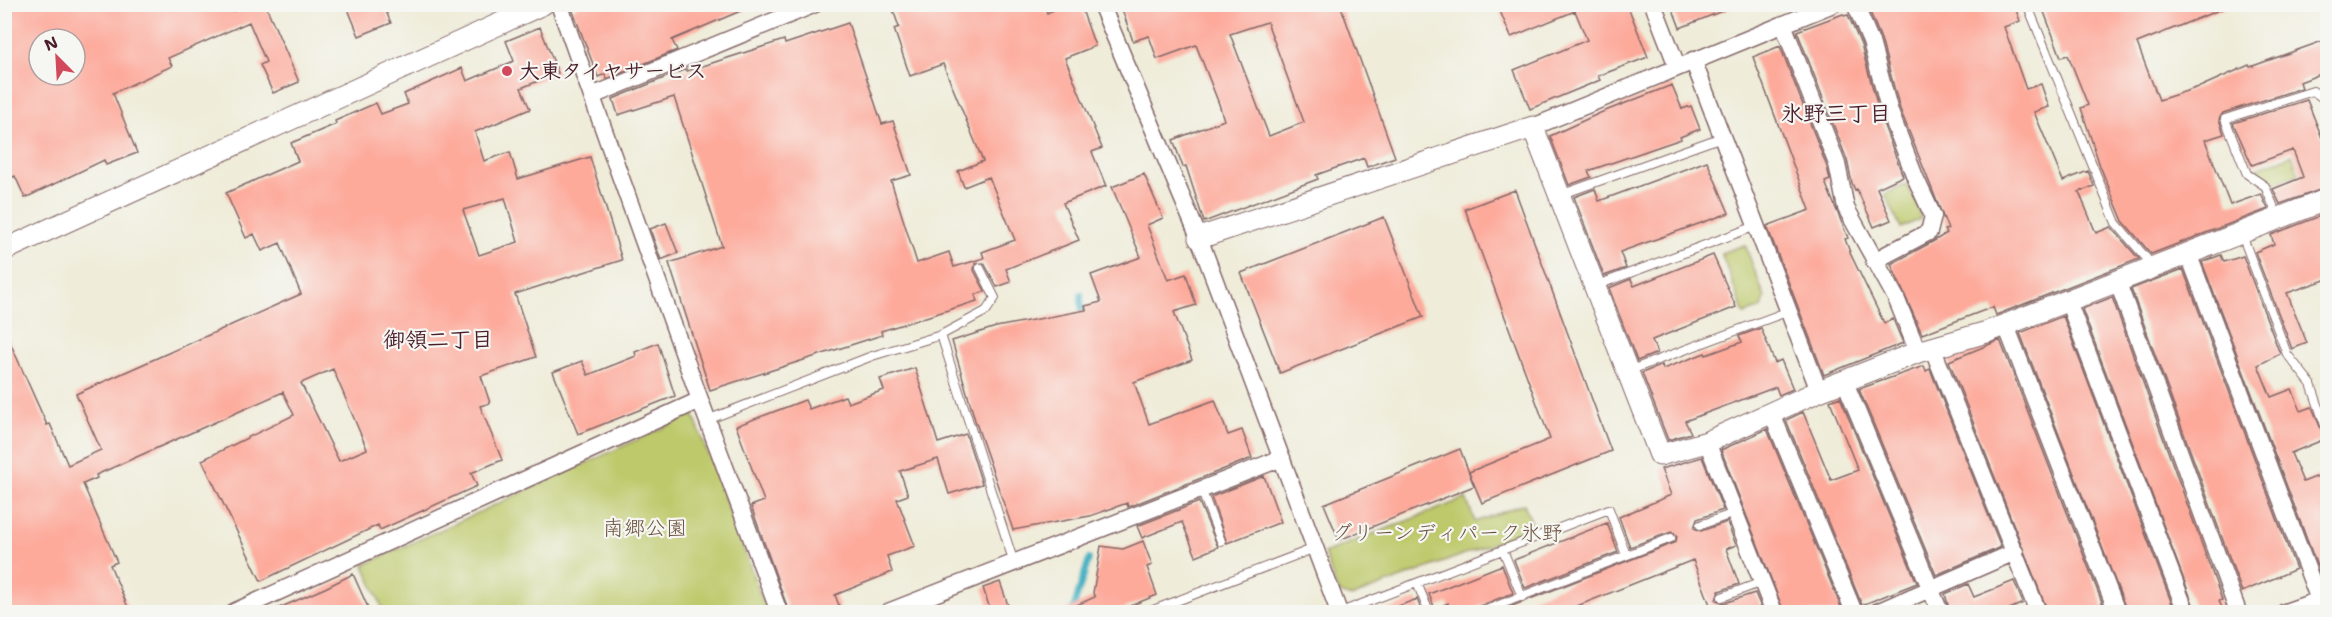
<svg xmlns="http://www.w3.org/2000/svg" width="2332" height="617" font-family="'Shantell Sans','Klee One',sans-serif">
  <rect width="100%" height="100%" fill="#f6f6f2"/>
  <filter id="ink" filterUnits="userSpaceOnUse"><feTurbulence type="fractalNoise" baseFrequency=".0167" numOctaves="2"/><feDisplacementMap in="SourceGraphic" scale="12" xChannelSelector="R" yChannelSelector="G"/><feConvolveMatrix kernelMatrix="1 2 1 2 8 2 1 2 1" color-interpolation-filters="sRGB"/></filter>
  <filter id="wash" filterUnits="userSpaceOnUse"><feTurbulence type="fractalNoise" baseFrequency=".008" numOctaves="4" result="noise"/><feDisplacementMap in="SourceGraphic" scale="24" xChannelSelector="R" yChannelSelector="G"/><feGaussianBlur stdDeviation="1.35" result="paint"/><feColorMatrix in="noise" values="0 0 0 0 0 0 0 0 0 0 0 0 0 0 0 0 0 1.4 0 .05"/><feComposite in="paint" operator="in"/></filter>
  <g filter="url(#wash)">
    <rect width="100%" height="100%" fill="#efecd9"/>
    <path fill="#bdc96b" stroke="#84744b" stroke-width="1.5" d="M 2292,155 L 2299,174 L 2275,183 L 2254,169 Z
      M 1907,184 L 1919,209 L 1920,219 L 1901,228 L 1885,194 Z
      M 1745,245 L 1765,298 L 1762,308 L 1744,314 L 1721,253 Z
      M 693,414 L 767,612 L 384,612 L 364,565 Z
      M 1466,498 L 1475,522 L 1524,504 L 1534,528 L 1351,597 L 1338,592 L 1324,553 Z"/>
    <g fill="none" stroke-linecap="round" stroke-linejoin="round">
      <path stroke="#45b1c2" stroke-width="6" d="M 1081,294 L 1082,318
        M 1072,612 L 1089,559"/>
    </g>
    <g id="blocks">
      <path fill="#fdaa9b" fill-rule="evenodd" d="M 4,4 L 231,4 L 234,11 L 249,4 L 265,4 L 299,82 L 273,93 L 260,65 L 266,62 L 249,22 L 168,58 L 172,66 L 113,93 L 137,153 L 106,165 L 104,160 L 25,198 L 15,176 L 4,181 ZM 39,39 L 75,39 L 75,75 L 39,75 Z
        M 361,4 L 383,4 L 391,23 L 359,36 L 348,9 Z
        M 581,4 L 757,4 L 672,40 L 677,50 L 607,79 L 605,74 L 598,77 L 572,9 Z
        M 891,4 L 1044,4 L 1047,13 L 1067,4 L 1080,4 L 1095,46 L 1065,58 L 1102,148 L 1092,152 L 1106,186 L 1063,203 L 1079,240 L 1006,269 L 1011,282 L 997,287 L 984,263 L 975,264 L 974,270 L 985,291 L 975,295 L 977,301 L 881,331 L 882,335 L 710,390 L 669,263 L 722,246 L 674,97 L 618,115 L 613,99 L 686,69 L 687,71 L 784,40 L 785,44 L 848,23 L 882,124 L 893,121 L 911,175 L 891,181 L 917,263 L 949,252 L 954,267 L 984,258 L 982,252 L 1015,240 L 989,177 L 964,187 L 958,171 L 983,161 L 943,64 L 910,76 L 894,29 L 899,27 Z
        M 1120,4 L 1340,4 L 1395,157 L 1367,167 L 1364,158 L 1316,175 L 1318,179 L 1204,222 L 1186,166 L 1183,167 L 1173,140 L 1224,120 L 1219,104 L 1196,45 L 1157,59 L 1149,36 L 1133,41 ZM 1267,22 L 1304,122 L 1269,136 L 1230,34 Z
        M 1497,4 L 1627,4 L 1648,57 L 1598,76 L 1600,80 L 1530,109 L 1514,70 L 1587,40 L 1575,11 L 1511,37 Z
        M 1671,4 L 1737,4 L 1737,5 L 1680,28 Z
        M 1873,4 L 2014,4 L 2020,21 L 2004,27 L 2026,89 L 2041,84 L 2049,107 L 2034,112 L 2063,181 L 2088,171 L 2094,186 L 2079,192 L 2096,233 L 2111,227 L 2139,259 L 1996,315 L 1993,307 L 1922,334 L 1891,264 L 1934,241 L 1947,233 L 1945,230 L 1948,229 L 1900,109 L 1881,39 L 1868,7 Z
        M 2041,4 L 2234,4 L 2137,43 L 2159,100 L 2202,86 L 2249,65 L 2250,67 L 2328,39 L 2328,71 L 2300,82 L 2302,88 L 2223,113 L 2219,119 L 2224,134 L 2205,140 L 2230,205 L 2261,194 L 2268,209 L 2151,254 L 2123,221 L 2100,166 L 2081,108 L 2088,105 L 2068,55 L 2061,57 Z
        M 1843,14 L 1844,16 L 1848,15 L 1861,45 L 1880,115 L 1903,176 L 1877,188 L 1891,220 L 1874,227 L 1857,189 L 1855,190 L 1852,183 L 1847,160 L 1797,31 Z
        M 540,27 L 558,73 L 521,88 L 530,109 L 475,132 L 484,161 L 510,152 L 518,179 L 590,157 L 622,260 L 515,294 L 536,357 L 481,376 L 490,403 L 480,406 L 502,460 L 471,473 L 477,486 L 380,530 L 378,525 L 261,581 L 202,460 L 294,415 L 283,392 L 96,475 L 97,478 L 83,484 L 117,562 L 110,565 L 130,612 L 4,612 L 4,329 L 47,425 L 50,424 L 68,465 L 101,450 L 76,394 L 301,294 L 280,243 L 262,251 L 254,234 L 246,238 L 226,193 L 298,161 L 291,143 L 336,124 L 335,121 L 376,103 L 381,114 L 408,104 L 404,94 L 462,68 L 467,81 L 514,61 L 506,41 ZM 505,198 L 518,242 L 479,255 L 463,210 ZM 333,369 L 367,449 L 339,461 L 301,383 Z
        M 1780,46 L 1827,167 L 1830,180 L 1825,182 L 1848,238 L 1845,239 L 1851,255 L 1884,323 L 1893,319 L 1903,343 L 1824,375 L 1767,226 L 1810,210 L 1753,57 Z
        M 1672,85 L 1682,109 L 1691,106 L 1700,129 L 1680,137 L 1681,139 L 1588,171 L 1591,177 L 1569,185 L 1550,136 L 1600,113 Z
        M 2307,100 L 2328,153 L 2328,187 L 2280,204 L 2273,189 L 2303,177 L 2293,150 L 2252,165 L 2233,123 Z
        M 1707,161 L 1729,213 L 1620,252 L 1626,268 L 1604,276 L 1574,197 L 1595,189 L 1599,201 Z
        M 1144,174 L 1163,218 L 1147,225 L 1168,280 L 1186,274 L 1196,305 L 1174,312 L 1192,360 L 1134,382 L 1149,424 L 1215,400 L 1228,435 L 1242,430 L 1252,458 L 1128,507 L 1127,503 L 1090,516 L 1013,530 L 975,420 L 952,341 L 996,327 L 1086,310 L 1085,306 L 1101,302 L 1091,275 L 1141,257 L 1112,187 Z
        M 1515,190 L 1611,451 L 1482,503 L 1469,472 L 1550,439 L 1465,209 Z
        M 2328,213 L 2328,279 L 2287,293 L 2307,343 L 2292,349 L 2255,252 L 2274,244 L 2271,235 Z
        M 1384,217 L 1423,317 L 1280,373 L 1241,273 Z
        M 666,223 L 678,253 L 661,260 L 650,229 Z
        M 1713,255 L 1736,307 L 1652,340 L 1657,353 L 1637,361 L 1609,288 L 1631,279 L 1634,286 Z
        M 2221,255 L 2224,262 L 2243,256 L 2280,354 L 2258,365 L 2271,397 L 2292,389 L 2301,411 L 2312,407 L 2325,439 L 2291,453 L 2303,482 L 2328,472 L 2328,587 L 2325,587 L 2202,262 Z
        M 2183,269 L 2296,569 L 2242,592 L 2131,289 Z
        M 2112,297 L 2222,600 L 2219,601 L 2224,612 L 2196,612 L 2082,309 Z
        M 2063,316 L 2175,612 L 2127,612 L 2020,333 Z
        M 1761,328 L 1775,363 L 1781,360 L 1793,389 L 1779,395 L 1776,387 L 1685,421 L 1691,433 L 1668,440 L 1642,373 L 1662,365 L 1663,369 L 1705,353 L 1706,355 L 1742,342 L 1739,336 Z
        M 2000,340 L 2105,610 L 2101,612 L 2048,612 L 1949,361 Z
        M 658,343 L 675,396 L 578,434 L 553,372 L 582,361 L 588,375 L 636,356 L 635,352 Z
        M 1924,366 L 1926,371 L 1930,369 L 2001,547 L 1936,575 L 1859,389 Z
        M 915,368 L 938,443 L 966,434 L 982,484 L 949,494 L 938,459 L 900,471 L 908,495 L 897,499 L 915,546 L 887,556 L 892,572 L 835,595 L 840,608 L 827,612 L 789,612 L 751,506 L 764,501 L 736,426 L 805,400 L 809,409 L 845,396 L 848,403 L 884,390 L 880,379 Z
        M 1840,397 L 1917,583 L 1862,605 L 1786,420 L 1803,412 L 1831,480 L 1858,470 L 1830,401 Z
        M 1767,429 L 1843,612 L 1784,612 L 1721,450 Z
        M 1460,449 L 1474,486 L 1339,540 L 1324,504 Z
        M 1702,457 L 1723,510 L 1697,519 L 1694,528 L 1701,531 L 1727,522 L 1736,545 L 1726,549 L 1739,584 L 1719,591 L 1716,600 L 1724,603 L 1755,593 L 1763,612 L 1708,612 L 1712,610 L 1693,560 L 1562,612 L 1497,612 L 1676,542 L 1677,535 L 1671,532 L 1630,547 L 1619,517 L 1671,495 L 1661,469 Z
        M 1264,476 L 1281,522 L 1227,543 L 1211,497 Z
        M 1199,502 L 1218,547 L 1196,556 L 1182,522 L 1142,538 L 1137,526 Z
        M 1607,523 L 1618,552 L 1525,588 L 1514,560 Z
        M 1143,541 L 1152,565 L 1147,567 L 1157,595 L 1115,612 L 1061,612 L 1095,597 L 1093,593 L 1101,546 L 1123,549 Z
        M 1502,565 L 1513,593 L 1479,606 L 1475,612 L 1450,612 L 1448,603 L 1435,609 L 1429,594 Z
        M 353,574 L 370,612 L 270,612 L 325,588 Z
        M 2014,581 L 2023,603 L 2003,612 L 1950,612 L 1945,594 L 1968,584 L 1974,597 Z
        M 1000,582 L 1009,608 L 991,612 L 983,588 Z
        M 1417,599 L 1422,612 L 1385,612 L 1385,611 Z"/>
    </g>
  </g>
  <g filter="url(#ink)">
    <use href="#blocks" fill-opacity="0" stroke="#846768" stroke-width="1.5"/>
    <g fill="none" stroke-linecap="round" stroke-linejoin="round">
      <g stroke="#846768" stroke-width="10">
        <path id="service" d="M 2027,4 L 2116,223 L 2154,267
          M 1560,195 L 1722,137
          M 2278,217 L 2265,186 L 2247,174 L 2225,119 L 2313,91 L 2328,102
          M 2242,235 L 2287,354 L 2311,384 L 2328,434
          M 1595,286 L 1756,226
          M 941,335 L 986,311 L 995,298 L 980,268
          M 1628,371 L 1789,311
          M 707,420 L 872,356 L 941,335 L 1014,563
          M 1201,489 L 1221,541
          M 1700,525 L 1735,513
          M 1503,550 L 1522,597
          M 1417,583 L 1429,612
          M 1722,597 L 1762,582
          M 1148,612 L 1315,548
          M 1341,612 L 1609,509 L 1626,555
          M 1481,612 L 1671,538"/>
      </g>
      <g stroke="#846768" stroke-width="19">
        <path id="minor" d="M 559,4 L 700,400 L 779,612
          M 1101,4 L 1199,238 L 1339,612
          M 1653,4 L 1677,66
          M 1855,4 L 1871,42 L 1890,112 L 1915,177 L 1933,216 L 1929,232 L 1874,261
          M 1783,24 L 1837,164 L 1846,208 L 1896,298 L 1918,352
          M 1693,60 L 1819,391
          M 592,96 L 815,4
          M 1533,127 L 1833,4
          M 2188,253 L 2319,600
          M 2118,283 L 2238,612
          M 2068,301 L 2186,612
          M 2005,323 L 2117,612
          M 1932,347 L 2038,612
          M 1845,382 L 1940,612
          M 1772,414 L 1854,612
          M 1707,442 L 1774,612
          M 234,612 L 700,400
          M 888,612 L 1282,458
          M 1877,612 L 2015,552
          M 2285,612 L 2328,597"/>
      </g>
      <g stroke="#846768" stroke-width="23">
        <path id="tertiary" d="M 1199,238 L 1533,127 L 1660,455 L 1707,442 L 1819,391 L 1918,352 L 1987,332 L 2328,199
          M 4,250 L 543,4"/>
      </g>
      <use href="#service" stroke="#fff" stroke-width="8"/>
      <use href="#minor" stroke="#fff" stroke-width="16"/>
      <use href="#tertiary" stroke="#fff" stroke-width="21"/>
    </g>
  </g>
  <circle fill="#d1495b" stroke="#f6f6f2" stroke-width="2" cx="507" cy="71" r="6"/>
  <g text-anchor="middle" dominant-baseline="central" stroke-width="4.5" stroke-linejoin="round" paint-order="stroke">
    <g font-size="21" font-weight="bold" fill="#4a1f2b" stroke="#f6f6f2" text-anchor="start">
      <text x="519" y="71">大東タイヤサービス</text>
    </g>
    <g font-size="21" fill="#6c523e" stroke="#f6f6f2">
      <text x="645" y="528">南郷公園</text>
      <text x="1447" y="533">グリーンディパーク氷野</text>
    </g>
    <g font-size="22" font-weight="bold" fill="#4a1f2b" stroke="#f6f6f2">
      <text x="1836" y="113">氷野三丁目</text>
      <text x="438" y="339">御領二丁目</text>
    </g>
  </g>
  <rect width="2332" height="617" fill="none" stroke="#f6f6f2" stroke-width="24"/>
  <g transform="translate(57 57) rotate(336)"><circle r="28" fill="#f6f6f2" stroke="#b1a0a2" stroke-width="1.5"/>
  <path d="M0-4.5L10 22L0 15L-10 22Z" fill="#d1495b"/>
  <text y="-9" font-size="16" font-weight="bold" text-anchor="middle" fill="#4a1f2b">N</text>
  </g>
</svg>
